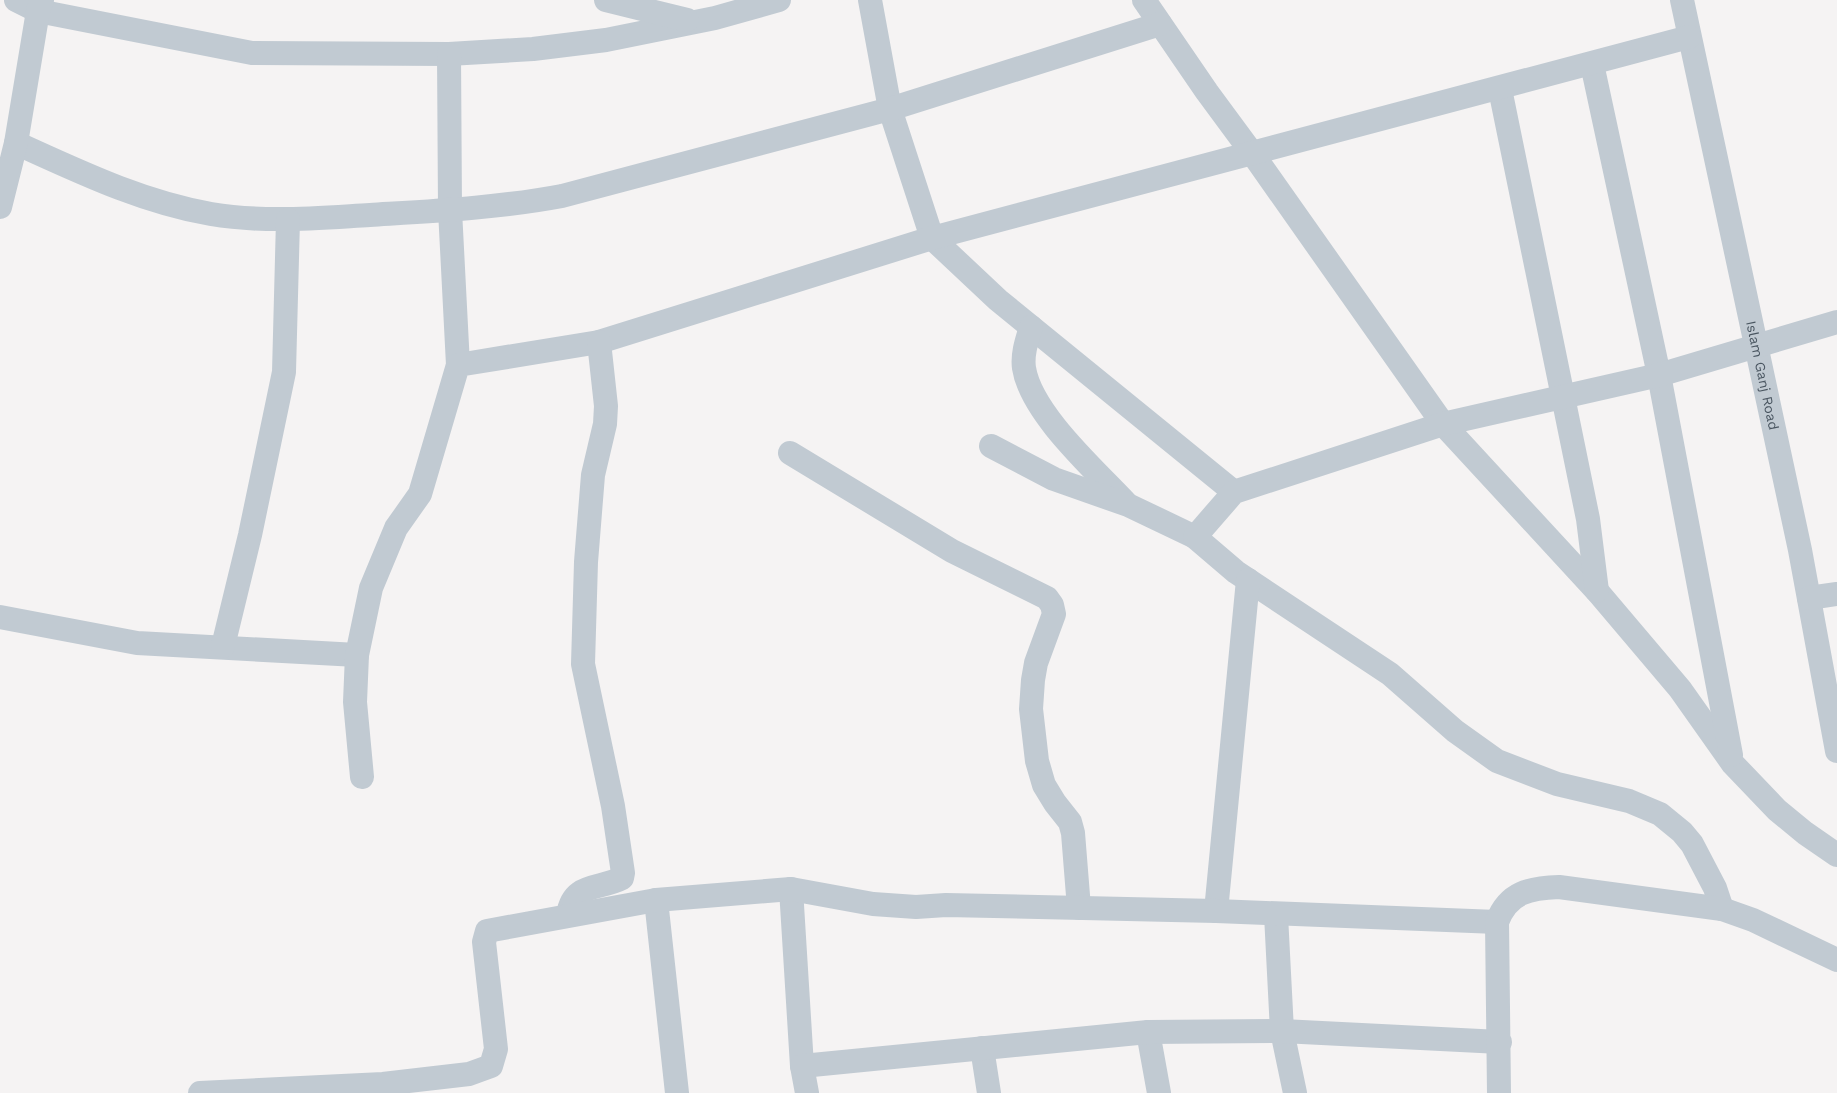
<svg xmlns="http://www.w3.org/2000/svg" width="1837" height="1093" font-family="'Work Sans',sans-serif">
  <rect width="100%" height="100%" fill="#f5f3f3"/>
  <g fill="none" stroke-linecap="round" stroke-linejoin="round">
    <g stroke="#c1cad2" stroke-width="24">
      <path d="M 16,0 L 38,11 L 252,53 L 449,54 L 533,49 L 606,40 L 715,18 L 779,0"/>
      <path d="M 606,0 L 687,20"/>
      <path d="M 870,0 L 890,109 L 932,238 L 998,300 L 1234,492"/>
      <path d="M 1144,0 L 1207,92 L 1252,153 L 1443,424 L 1597,591 L 1680,689 L 1733,764 L 1777,810 L 1805,833 L 1837,855"/>
      <path id="s1" d="M 1682,0 L 1800,550 L 1837,751"/>
      <path d="M 449,54 L 450,210 L 458,365"/>
      <path d="M 1592,64 L 1659,375 L 1731,755"/>
      <path d="M 1500,89 L 1588,519 L 1597,591"/>
      <path d="M 16,143 C 80,172 142,202 211,214 C 264,223 317,218 370,215 C 434,211 498,208 562,196 L 890,109 L 1160,24"/>
      <path d="M 0,207 L 16,143 L 38,11 L 42,0"/>
      <path d="M 1031,327 C 1027,340 1022,354 1024,368 C 1031,413 1094,469 1125,502"/>
      <path d="M 991,446 L 1054,479 L 1128,505 L 1195,537"/>
      <path d="M 790,453 L 952,551 L 1047,598 L 1052,605 L 1054,614 L 1036,663 L 1033,680 L 1031,709 L 1037,761 L 1044,785 L 1055,803 L 1070,822 L 1073,833 L 1079,908"/>
      <path d="M 1809,598 L 1837,594"/>
      <path d="M 0,617 L 137,643 L 357,655"/>
      <path d="M 223,646 L 250,535 L 284,372 L 288,220"/>
      <path d="M 362,777 L 355,702 L 357,655 L 371,588 L 396,528 L 420,494 L 458,365 L 599,342 L 932,238 L 1689,37"/>
      <path d="M 791,889 L 802,1066"/>
      <path d="M 656,900 L 677,1093"/>
      <path d="M 1722,909 L 1715,888 L 1692,844 L 1682,832 L 1660,814 L 1629,801 L 1557,784 L 1497,761 L 1455,731 L 1390,674 L 1236,572 L 1195,537 L 1234,492 L 1443,424 L 1659,375 L 1837,322"/>
      <path d="M 1216,911 L 1248,580"/>
      <path d="M 568,915 C 573,882 599,890 622,878 L 623,873 L 613,806 L 583,664 L 586,562 L 593,475 L 605,424 L 606,406 L 599,342"/>
      <path d="M 1276,915 L 1282,1031 L 1295,1093"/>
      <path d="M 1148,1032 L 1159,1093"/>
      <path d="M 982,1048 L 989,1093"/>
      <path d="M 200,1093 L 383,1084 L 469,1074 L 491,1066 L 496,1049 L 484,942 L 487,931 L 656,900 L 791,889 L 873,904 L 916,907 L 946,905 L 1216,911 L 1497,922"/>
      <path d="M 807,1093 L 802,1066 L 1148,1032 L 1282,1031 L 1500,1042"/>
      <path d="M 1499,1093 L 1497,922 C 1508,892 1530,888 1559,887 L 1722,909 L 1753,920 L 1837,960"/>
    </g>
  </g>
  <g text-anchor="middle" dominant-baseline="central" stroke-width="5" stroke-linejoin="round" paint-order="stroke">
    <g font-size="14" fill="#4a5661" stroke="#fff">
      <text stroke="none"><textPath href="#s1" startOffset="384">Islam Ganj Road</textPath></text>
    </g>
  </g>
</svg>
